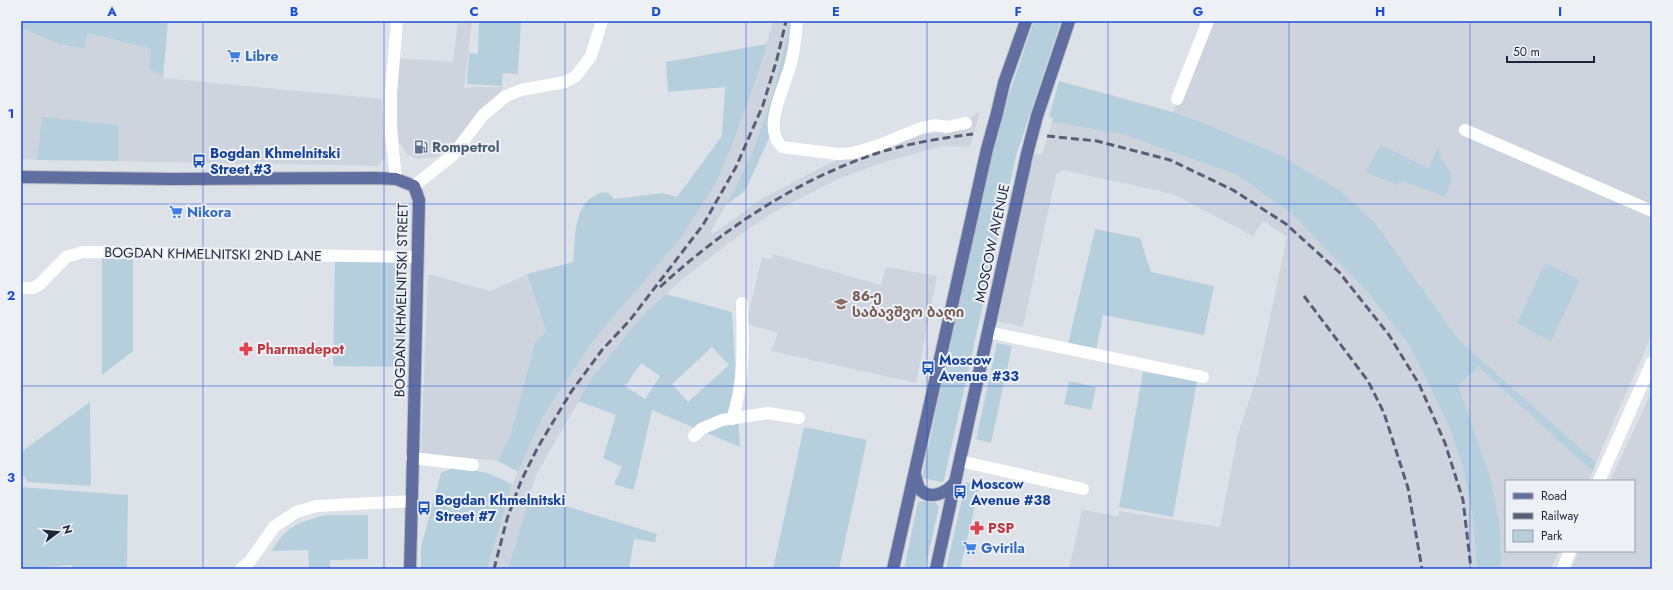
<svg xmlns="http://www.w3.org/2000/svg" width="1673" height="590" font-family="Jost,'Noto Sans Georgian',sans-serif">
  <rect width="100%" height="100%" fill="#dde2e9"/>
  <path fill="#ced4dd" d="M 458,21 L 472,21 L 464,88 L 473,87 L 504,87 L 453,147 L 437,157 L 416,159 L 406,153 L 399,142 L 396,102 L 400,58 L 453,62 Z
    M 773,21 L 790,21 L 782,66 L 758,139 L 743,175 L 711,231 L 713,234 L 763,198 L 830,163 L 917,135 L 942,132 L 969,119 L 980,111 L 970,147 L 942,146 L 878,164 L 836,180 L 772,213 L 726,245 L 683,279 L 639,319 L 594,375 L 536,475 L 508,569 L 487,569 L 509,492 L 542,418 L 593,341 L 682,237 L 718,179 L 731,148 L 757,77 Z
    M 1211,21 L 1652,21 L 1652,334 L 1596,462 L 1459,340 L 1376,224 L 1278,154 L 1206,124 L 1173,112 Z
    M 21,28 L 67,47 L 87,33 L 152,49 L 160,73 L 163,78 L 382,99 L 385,158 L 378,166 L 118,161 L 118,125 L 42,118 L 37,160 L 21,159 Z
    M 1052,122 L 1122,134 L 1237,175 L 1291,213 L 1369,294 L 1409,345 L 1448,424 L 1463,468 L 1473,519 L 1477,569 L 1069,569 L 1082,510 L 1118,516 L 1119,511 L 1220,527 L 1238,434 L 1258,374 L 1287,237 L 1263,221 L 1253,236 L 1173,194 L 1063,170 L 1056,175 L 1023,327 L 993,320 L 1032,154 L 1042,155 Z
    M 773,254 L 881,285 L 886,267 L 937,276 L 916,383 L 771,351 L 778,333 L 746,324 L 762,257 L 772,259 Z
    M 428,274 L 491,291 L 527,274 L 546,331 L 535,342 L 511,433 L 498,461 L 421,453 Z
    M 1479,367 L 1565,447 L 1593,471 L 1588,481 L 1506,481 L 1506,551 L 1559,551 L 1551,569 L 1501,569 L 1458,385 Z
    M 1652,391 L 1652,569 L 1571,569 L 1579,551 L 1634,551 L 1634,481 L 1610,481 Z"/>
  <path fill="#b5d0dc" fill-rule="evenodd" d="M 21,21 L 168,21 L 163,78 L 160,73 L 149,70 L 151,49 L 88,33 L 84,48 L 61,45 L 21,28 Z
    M 479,21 L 521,21 L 518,74 L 503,73 L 502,86 L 467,84 L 469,53 L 478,54 Z
    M 790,21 L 796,21 L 770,124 L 769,138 L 745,191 L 726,205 C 760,146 777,87 790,21 Z
    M 1034,21 L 1061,21 L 1016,156 L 944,480 L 942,482 L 922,478 L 968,253 L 1004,109 Z
    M 767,44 L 757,77 L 731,148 L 718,179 L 682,237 L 593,341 L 542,418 L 518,472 L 498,461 L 511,433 L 535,342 L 546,331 L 527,274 L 573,262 C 576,239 572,207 596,195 C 605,190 609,192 614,199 L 663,193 L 677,197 L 722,136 L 725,87 L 668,92 L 666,62 Z
    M 1059,81 L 1173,112 L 1206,124 L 1278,154 L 1339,190 L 1376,224 L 1459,340 L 1596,462 L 1593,471 L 1565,447 L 1479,367 L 1458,385 L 1490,477 L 1499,521 L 1501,569 L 1477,569 L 1473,519 L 1463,468 L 1448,424 L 1409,345 L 1369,294 L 1291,213 L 1237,175 L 1122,134 L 1052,122 L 1053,118 L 1049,117 Z
    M 42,117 L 118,125 L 118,161 L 37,160 Z
    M 1381,145 L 1429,168 L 1438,146 L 1442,160 L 1450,171 L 1451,182 L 1445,197 L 1402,181 L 1396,185 L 1365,172 Z
    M 1095,229 L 1140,238 L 1151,272 L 1214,286 L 1204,335 L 1103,315 L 1096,351 L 1068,344 Z
    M 102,257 L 133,257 L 133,351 L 102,375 Z
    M 335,261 L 406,262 L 404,367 L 333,366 Z
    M 1545,263 L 1580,280 L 1551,342 L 1517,323 Z
    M 666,294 L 732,312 L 740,447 L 652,410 L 636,481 L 633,490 L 614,484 L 622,467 L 603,458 L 616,415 L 578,401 L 594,375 L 639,319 ZM 712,347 L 729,365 L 688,402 L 672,384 ZM 641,363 L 660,376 L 645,399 L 625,386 Z
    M 997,343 L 1012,346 L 991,443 L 976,439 Z
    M 1143,372 L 1197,381 L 1173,517 L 1119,507 Z
    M 1069,381 L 1096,387 L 1091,410 L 1064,404 Z
    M 90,402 L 91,486 L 27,482 L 24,476 L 21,475 L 21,452 Z
    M 804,427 L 867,440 L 839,569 L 773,569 Z
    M 456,467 L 487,473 L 512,484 L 487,569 L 421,569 L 421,547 L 441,473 Z
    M 966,482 L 980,485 L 960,569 L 946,569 Z
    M 21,487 L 128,495 L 127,569 L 72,569 L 72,565 L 21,569 Z
    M 530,495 L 657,534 L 655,542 L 634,539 L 629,569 L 508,569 Z
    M 921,501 L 936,503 L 939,507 L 925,569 L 904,569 L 918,502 Z
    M 327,515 L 368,515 L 368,559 L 330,560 L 330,568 L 309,569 L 308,550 L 272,551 C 285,526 301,521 327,515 Z"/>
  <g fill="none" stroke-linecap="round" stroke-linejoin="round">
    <g stroke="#bcbec4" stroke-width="14">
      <path id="major" d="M 997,113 L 1004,83 L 1026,21
        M 1037,116 L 1069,21
        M 21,177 L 173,179 L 376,178 L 396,179 L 414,186 L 419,200 C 417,323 413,446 410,569
        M 915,475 C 916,479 917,484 919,488 C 929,502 948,492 955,482
        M 893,569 L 987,149
        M 936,569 L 1027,154"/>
    </g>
    <path stroke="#fff" stroke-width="12" d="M 797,21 C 796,33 795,46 792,58 C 788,83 760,126 782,147 L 838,154 L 853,153 L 877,146 L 921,128 L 935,125 L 947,127 L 966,123
      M 1177,99 L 1208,21
      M 1465,130 L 1652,211
      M 396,179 L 391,132 L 391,93 L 397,21
      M 414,186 L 453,155 L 483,115 L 506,96 L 521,90 L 565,82 L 576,76 L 591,56 L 602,21
      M 21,288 L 33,288 L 40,284 L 66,257 L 83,252 L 417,257
      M 988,332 L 1203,377
      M 732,419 C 745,382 743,342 742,303
      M 694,436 L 701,429 L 722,420 L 768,413 L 799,418
      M 412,458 L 473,465
      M 960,461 L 1083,489
      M 1599,481 L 1652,362
      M 241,569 L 250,561 L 274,527 L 296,512 L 317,506 L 412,501
      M 1563,569 L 1570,551"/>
    <use href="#major" stroke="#606fa0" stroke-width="12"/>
    <path stroke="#585f75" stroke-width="3" stroke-dasharray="8 4" stroke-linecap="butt" d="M 1047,136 L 1097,141 L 1170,160 L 1233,190 L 1286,224 L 1339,272 L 1389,335 L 1419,384 L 1445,443 L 1463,500 L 1471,569
      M 660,287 C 723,229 799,178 881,152 C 911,143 942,138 973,134
      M 1304,296 L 1368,381 L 1384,413 L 1408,488 L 1422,569
      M 494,569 L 507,519 L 521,481 L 538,447 L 571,392 L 602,350 L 630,320 L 703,225 L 736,167 L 763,105 L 777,59 L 786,21"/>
    <g stroke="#bcbec4" stroke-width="14" stroke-linecap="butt">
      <path id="major-bridge" d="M 987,149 L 997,113
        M 1027,154 L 1037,116"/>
    </g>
    <use href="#major-bridge" stroke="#606fa0" stroke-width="12"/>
  </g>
  <path fill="none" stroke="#1d4ed8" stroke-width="1" stroke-opacity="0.55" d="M 203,21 L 203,569M 384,21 L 384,569M 565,21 L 565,569M 746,21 L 746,569M 927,21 L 927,569M 1108,21 L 1108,569M 1289,21 L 1289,569M 1470,21 L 1470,569M 21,204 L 1652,204M 21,386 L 1652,386"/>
  <defs>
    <g id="supermarket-bare" transform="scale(1.08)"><path d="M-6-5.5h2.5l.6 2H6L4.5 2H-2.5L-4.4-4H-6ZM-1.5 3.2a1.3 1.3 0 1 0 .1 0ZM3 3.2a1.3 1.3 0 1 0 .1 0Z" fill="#3f7fe0" stroke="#edf1f6" stroke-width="2.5" paint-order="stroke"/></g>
    <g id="fuel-bare" transform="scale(1.08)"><path d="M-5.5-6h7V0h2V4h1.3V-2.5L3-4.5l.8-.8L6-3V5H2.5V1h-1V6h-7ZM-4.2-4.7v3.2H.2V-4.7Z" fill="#5c6f8a" stroke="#edf1f6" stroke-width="2.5" paint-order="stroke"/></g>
    <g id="bus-bare" transform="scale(1.08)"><path d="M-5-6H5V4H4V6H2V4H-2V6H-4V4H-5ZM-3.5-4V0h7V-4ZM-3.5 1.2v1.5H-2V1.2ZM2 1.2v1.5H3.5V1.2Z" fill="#1a4fb4" stroke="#edf1f6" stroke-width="2.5" paint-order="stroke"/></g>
    <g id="school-bare" transform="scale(1.08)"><path d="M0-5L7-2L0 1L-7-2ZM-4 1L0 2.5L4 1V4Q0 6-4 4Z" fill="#8d6e63" stroke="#edf1f6" stroke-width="2.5" paint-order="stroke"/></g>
    <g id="pharmacy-bare" transform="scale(1.08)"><path d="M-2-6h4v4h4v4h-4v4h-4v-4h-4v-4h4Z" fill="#e0444e" stroke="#edf1f6" stroke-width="2.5" paint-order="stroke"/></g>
  </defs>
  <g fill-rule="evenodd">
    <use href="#supermarket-bare" x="234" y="56"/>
    <use href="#fuel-bare" x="421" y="147"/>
    <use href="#bus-bare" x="199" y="161"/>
    <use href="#supermarket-bare" x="176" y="212"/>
    <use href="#school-bare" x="841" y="304"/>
    <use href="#pharmacy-bare" x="246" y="349"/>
    <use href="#bus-bare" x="928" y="368"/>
    <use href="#bus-bare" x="960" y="492"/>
    <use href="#bus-bare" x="424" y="508"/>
    <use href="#pharmacy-bare" x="977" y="528"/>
    <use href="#supermarket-bare" x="970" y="548"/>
  </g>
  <g text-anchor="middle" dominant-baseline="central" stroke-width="4" stroke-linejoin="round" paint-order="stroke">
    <g font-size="14" font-weight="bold" fill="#366cbe" stroke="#edf1f6" text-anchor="start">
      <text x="245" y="56">Libre</text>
      <text x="187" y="212">Nikora</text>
      <text x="981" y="548">Gvirila</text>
    </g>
    <g font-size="14" font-weight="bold" fill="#4e5e75" stroke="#edf1f6" text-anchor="start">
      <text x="432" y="147">Rompetrol</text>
    </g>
    <g font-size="14" font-weight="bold" fill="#164399" stroke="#edf1f6" text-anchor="start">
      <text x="210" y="153">Bogdan Khmelnitski<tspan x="210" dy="16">Street #3</tspan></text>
      <text x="939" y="360">Moscow<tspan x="939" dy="16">Avenue #33</tspan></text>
      <text x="971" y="484">Moscow<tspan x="971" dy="16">Avenue #38</tspan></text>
      <text x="435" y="500">Bogdan Khmelnitski<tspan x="435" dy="16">Street #7</tspan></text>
    </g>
    <g font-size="14" fill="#1e2539" stroke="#edf1f6">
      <text transform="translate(992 243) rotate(-78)">MOSCOW AVENUE</text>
      <text transform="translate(213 254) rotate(1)">BOGDAN KHMELNITSKI 2ND LANE</text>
      <text transform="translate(401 300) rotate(-89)">BOGDAN KHMELNITSKI STREET</text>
    </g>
    <g font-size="14" font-weight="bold" fill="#785e54" stroke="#edf1f6" text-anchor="start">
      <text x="852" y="296">86-ე<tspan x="852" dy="16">საბავშვო ბაღი</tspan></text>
    </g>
    <g font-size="14" font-weight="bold" fill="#be3a42" stroke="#edf1f6" text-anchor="start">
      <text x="257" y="349">Pharmadepot</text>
      <text x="988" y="528">PSP</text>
    </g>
  </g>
  <rect width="1673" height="590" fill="none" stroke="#edf1f6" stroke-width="44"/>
  <rect x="1505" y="480" width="130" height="72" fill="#edf1f6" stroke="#9a9faa"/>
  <rect x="1513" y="493" width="20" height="6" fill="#606fa0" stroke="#9a9faa"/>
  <text x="1541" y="500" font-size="12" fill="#1e2539">Road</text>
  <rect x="1513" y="513" width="20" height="6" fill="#585f75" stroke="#9a9faa"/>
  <text x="1541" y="520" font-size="12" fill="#1e2539">Railway</text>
  <rect x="1513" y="530" width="20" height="12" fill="#b5d0dc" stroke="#9a9faa"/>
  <text x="1541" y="540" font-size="12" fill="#1e2539">Park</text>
  <g transform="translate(58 532) rotate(74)" stroke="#edf1f6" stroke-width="3" paint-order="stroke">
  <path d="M0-3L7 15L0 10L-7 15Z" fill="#1e2539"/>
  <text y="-6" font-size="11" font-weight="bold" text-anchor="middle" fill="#1e2539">N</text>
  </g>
  <path d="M1507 56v6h87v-6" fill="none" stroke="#1e2539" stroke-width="2"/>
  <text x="1513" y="56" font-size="12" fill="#1e2539" stroke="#edf1f6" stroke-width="3" paint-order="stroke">50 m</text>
  <rect x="22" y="22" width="1629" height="546" fill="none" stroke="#1d4ed8" stroke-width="1.5"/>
  <g font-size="13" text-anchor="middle" font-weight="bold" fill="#1d4ed8">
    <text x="112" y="16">A</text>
    <text x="294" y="16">B</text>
    <text x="474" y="16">C</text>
    <text x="656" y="16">D</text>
    <text x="836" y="16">E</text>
    <text x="1018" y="16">F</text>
    <text x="1198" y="16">G</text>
    <text x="1380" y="16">H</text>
    <text x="1560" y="16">I</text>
    <text x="11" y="118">1</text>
    <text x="11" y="300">2</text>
    <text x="11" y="482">3</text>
  </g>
</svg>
